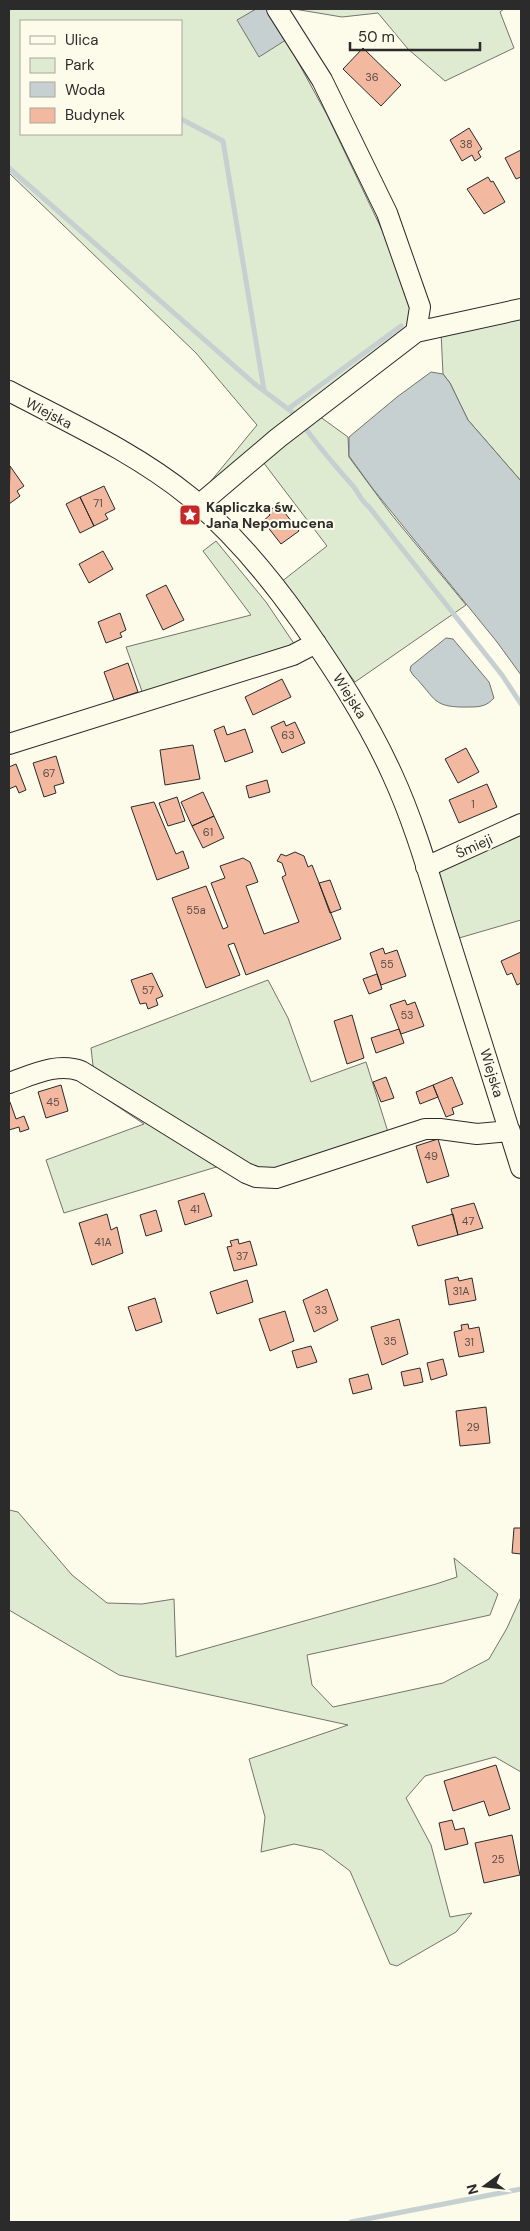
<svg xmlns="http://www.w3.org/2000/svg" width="530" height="2231" font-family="'DM Sans',sans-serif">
  <rect width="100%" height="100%" fill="#fdfbea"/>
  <path fill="#deebd1" stroke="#74746e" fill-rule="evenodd" d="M 9,9 L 269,9 L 327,115 L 393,253 L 412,310 L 408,329 L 206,487 L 257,425 L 196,353 L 9,173 ZM 21,21 L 181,21 L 181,134 L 21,134 Z
    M 294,9 L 504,9 L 500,12 L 514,48 L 445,81 L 408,49 L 378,13 L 342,17 Z
    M 521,316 L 521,481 L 468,420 L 450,383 L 443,374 L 441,332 Z
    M 319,416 L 348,437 L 349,457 L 391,514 L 466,605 L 355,682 L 281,582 L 327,546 L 263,462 Z
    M 216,541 L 266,602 L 297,648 L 143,694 L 126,647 L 251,615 L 203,551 Z
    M 521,834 L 521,920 L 459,938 L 437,872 Z
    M 268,980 L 288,1018 L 311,1082 L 366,1062 L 388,1132 L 345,1161 L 268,1188 L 223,1165 L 64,1213 L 46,1160 L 144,1124 L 96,1092 L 91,1048 Z
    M 9,1510 L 18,1512 L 72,1575 L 107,1603 L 142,1604 L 174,1599 L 176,1657 L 436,1584 L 457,1577 L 454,1558 L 498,1594 L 490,1615 L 307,1655 L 312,1685 L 333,1707 L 443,1683 L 489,1659 L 507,1628 L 521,1597 L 521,1772 L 495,1757 L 425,1776 L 406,1798 L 431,1845 L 450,1917 L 472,1913 L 456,1932 L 397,1966 L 390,1964 L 350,1871 L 322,1850 L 294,1844 L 261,1852 L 265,1817 L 249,1759 L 348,1725 L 119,1675 L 9,1610 Z"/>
  <path fill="#c7d0d0" stroke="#74746e" d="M 256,9 L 272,9 L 289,38 L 259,57 L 237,20 Z
    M 431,372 L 443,374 L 450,383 L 468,420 L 521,481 L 521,675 L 497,642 L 373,489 L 349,456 L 349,437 L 397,397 Z
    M 446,638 L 453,639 L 489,682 L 494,698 C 487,706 480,707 470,707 C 431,708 437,699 413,675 L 410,670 L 411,666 Z"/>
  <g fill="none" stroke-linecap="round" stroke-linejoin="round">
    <path stroke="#c7d0d0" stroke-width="5" d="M 181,119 L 223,141 L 264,390
      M 9,168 L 256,385 L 296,415
      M 288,409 L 401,326
      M 305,428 C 320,448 336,467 353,486 C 359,493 360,500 369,507 L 502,675 L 521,704
      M 351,2222 L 521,2189"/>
  </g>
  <path fill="#f2b8a0" stroke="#2b2b2b" d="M 363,48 L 401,85 L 381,106 L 343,69 Z
    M 469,128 L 482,149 L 478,152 L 481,157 L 475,161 L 472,155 L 462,161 L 450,140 Z
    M 521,150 L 521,177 L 516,179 L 505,158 Z
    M 488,177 L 491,182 L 493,181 L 505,202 L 484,214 L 467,189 Z
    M 10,466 L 24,486 L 17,491 L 20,496 L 9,504 Z
    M 104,486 L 115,509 L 105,514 L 108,519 L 94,526 L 80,497 Z
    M 80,497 L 94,526 L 80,533 L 66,504 Z
    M 278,504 L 299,531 L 281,544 L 263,521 L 270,515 L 268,512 Z
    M 103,551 L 113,569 L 89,583 L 79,564 Z
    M 166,585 L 184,620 L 163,630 L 146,595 Z
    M 120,613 L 126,630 L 120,633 L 122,637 L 106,643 L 98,622 Z
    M 128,663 L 138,692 L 114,700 L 104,672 Z
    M 282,679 L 291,697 L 253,715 L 245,697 Z
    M 284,721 L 286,726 L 295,722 L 305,743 L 282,753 L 271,727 Z
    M 224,726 L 227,735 L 245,729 L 253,752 L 225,762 L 214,730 Z
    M 193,745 L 200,779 L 165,785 L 160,750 Z
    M 466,748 L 479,772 L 458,783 L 445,759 Z
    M 56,756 L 64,783 L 54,786 L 56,793 L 44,797 L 33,763 Z
    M 16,764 L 26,790 L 19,793 L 16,786 L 9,789 L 9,767 Z
    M 267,780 L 270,792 L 249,798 L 246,786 Z
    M 487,784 L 497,807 L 459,823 L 449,800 Z
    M 203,792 L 214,816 L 192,826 L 181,802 Z
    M 177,797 L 185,821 L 168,826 L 159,803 Z
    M 154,802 L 176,854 L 183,851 L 189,868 L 157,880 L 131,807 Z
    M 214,816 L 224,838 L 203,848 L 192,826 Z
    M 295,852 L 304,856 L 308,867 L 312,865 L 341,939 L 246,975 L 234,943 L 228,945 L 240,975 L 206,988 L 172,898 L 206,886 L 223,929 L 228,927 L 211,883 L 225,878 L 220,866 L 243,858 L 250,862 L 258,882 L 246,886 L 264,934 L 299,922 L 282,877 L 286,875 L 282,863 L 277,861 L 281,854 L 286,856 Z
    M 330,880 L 341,909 L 330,913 L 319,883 Z
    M 383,948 L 385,954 L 397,950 L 406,976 L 381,985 L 370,953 Z
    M 521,952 L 521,983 L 517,985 L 512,973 L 507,975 L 501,961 Z
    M 152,973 L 163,996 L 156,999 L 158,1005 L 148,1009 L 146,1003 L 140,1004 L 131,980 Z
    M 377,974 L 382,989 L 369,994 L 363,979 Z
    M 405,1000 L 407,1005 L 415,1002 L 424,1026 L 401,1034 L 390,1005 Z
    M 352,1015 L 364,1058 L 347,1064 L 334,1021 Z
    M 399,1029 L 404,1043 L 376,1053 L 371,1038 Z
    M 386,1077 L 394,1098 L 381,1102 L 373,1082 Z
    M 452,1077 L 463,1104 L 452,1108 L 454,1114 L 446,1117 L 433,1085 Z
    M 61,1085 L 68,1111 L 46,1118 L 38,1092 Z
    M 433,1085 L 438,1097 L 420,1104 L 416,1092 Z
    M 9,1102 L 10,1102 L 16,1119 L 24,1116 L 29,1129 L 20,1132 L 19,1127 L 9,1130 Z
    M 438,1139 L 449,1176 L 427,1183 L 416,1146 Z
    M 204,1193 L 212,1216 L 185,1225 L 178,1201 Z
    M 474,1203 L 483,1228 L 458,1235 L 451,1209 Z
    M 156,1210 L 162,1231 L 146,1236 L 140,1215 Z
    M 107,1214 L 111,1230 L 117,1227 L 123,1253 L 92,1265 L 79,1223 Z
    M 453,1214 L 458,1235 L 418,1246 L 412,1226 Z
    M 238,1239 L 239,1244 L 250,1241 L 257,1265 L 234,1271 L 227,1247 L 232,1246 L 230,1241 Z
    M 458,1277 L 459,1281 L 472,1278 L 476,1300 L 449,1305 L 445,1280 Z
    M 247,1280 L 253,1302 L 217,1314 L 210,1292 Z
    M 327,1289 L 338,1320 L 314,1332 L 303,1300 Z
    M 155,1298 L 162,1322 L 136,1331 L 128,1307 Z
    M 285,1311 L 294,1341 L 270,1351 L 259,1319 Z
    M 399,1319 L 408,1354 L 382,1365 L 371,1327 Z
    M 468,1324 L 469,1329 L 479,1327 L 484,1352 L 459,1357 L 454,1332 L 462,1330 L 461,1325 Z
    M 311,1346 L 317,1362 L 297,1368 L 292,1351 Z
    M 443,1359 L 447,1375 L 431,1380 L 427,1363 Z
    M 420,1368 L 423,1382 L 404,1386 L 401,1372 Z
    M 368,1374 L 372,1389 L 353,1394 L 349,1379 Z
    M 486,1407 L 490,1443 L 460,1446 L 456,1411 Z
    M 514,1528 L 521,1528 L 521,1554 L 512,1553 Z
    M 496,1765 L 510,1809 L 489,1816 L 484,1801 L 453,1811 L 444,1781 Z
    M 452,1820 L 455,1830 L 464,1828 L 468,1844 L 445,1850 L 439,1823 Z
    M 512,1835 L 520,1875 L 484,1883 L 475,1843 Z"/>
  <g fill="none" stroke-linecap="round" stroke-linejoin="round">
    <g stroke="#2b2b2b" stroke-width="22">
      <path id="minor" d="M 416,332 L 521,309
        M 9,391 C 70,423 136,453 190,497 C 232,532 268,575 300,620 C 334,669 367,719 392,774 C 416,826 431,882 448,936 C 472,1013 497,1091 521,1168
        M 199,505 L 278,438 L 416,332 L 420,307 L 387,213 L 322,80 L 277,9
        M 9,744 L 293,655 L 316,643
        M 426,867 L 521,824
        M 9,1083 C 32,1075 57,1062 81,1071 L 246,1173 L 256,1177 L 276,1178 L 425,1129 L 440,1129 L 477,1134 L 510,1131"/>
    </g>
    <use href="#minor" stroke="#fdfbea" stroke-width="20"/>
  </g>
  <defs>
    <g id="sight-square" transform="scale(1.125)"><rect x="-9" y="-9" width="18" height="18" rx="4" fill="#c62828" stroke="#fdfbea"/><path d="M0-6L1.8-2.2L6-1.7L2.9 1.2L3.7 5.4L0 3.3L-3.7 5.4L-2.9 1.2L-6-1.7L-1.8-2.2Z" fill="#fff"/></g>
  </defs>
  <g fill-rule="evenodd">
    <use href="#sight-square" x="190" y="515"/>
  </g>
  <g text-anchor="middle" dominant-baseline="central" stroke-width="4" stroke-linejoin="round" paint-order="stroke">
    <g font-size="11" fill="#5d4e48">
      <text x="372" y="77">36</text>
      <text x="466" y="144">38</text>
      <text x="98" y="503">71</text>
      <text x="288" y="735">63</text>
      <text x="49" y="773">67</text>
      <text x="473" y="804">1</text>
      <text x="208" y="832">61</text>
      <text x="196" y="910">55a</text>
      <text x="387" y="964">55</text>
      <text x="148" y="990">57</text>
      <text x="407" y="1015">53</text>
      <text x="53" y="1102">45</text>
      <text x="431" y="1156">49</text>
      <text x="195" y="1209">41</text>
      <text x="468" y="1221">47</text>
      <text x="103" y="1242">41A</text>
      <text x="242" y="1256">37</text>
      <text x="461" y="1291">31A</text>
      <text x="321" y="1310">33</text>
      <text x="390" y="1341">35</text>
      <text x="469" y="1342">31</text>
      <text x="473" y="1427">29</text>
      <text x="498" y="1859">25</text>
    </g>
    <g font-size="14" fill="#2b2b2b" stroke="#fdfbea">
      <text transform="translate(49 413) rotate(28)">Wiejska</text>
      <text transform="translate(350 696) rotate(58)">Wiejska</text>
      <text transform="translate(474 846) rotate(-24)">Śmieji</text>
      <text transform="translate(492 1073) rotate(73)">Wiejska</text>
    </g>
    <g font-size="14" font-weight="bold" fill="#2b2b2b" stroke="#fdfbea" text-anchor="start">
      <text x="206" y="507">Kapliczka św.<tspan x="206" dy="16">Jana Nepomucena</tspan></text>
    </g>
  </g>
  <rect width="530" height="2231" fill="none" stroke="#2b2b2b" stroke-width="20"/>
  <rect x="20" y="20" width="162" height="115" fill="#fdfbea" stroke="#a9a89e"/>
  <rect x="30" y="36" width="25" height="8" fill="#fdfbea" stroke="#a9a89e"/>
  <text x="65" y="45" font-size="15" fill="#2b2b2b">Ulica</text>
  <rect x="30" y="58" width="25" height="15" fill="#deebd1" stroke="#a9a89e"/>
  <text x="65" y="70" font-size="15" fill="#2b2b2b">Park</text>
  <rect x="30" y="82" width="25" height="15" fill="#c7d0d0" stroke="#a9a89e"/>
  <text x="65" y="95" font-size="15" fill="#2b2b2b">Woda</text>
  <rect x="30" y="108" width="25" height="15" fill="#f2b8a0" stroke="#a9a89e"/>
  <text x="65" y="120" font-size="15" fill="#2b2b2b">Budynek</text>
  <g transform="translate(485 2186) rotate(255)" stroke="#fdfbea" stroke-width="4" paint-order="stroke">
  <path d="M0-4L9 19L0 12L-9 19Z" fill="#2b2b2b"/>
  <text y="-8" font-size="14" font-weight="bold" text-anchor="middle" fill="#2b2b2b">N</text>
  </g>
  <path d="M350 42v8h130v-8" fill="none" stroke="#2b2b2b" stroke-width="2.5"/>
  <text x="358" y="42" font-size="15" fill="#2b2b2b" stroke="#fdfbea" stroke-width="4" paint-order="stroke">50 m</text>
</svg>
